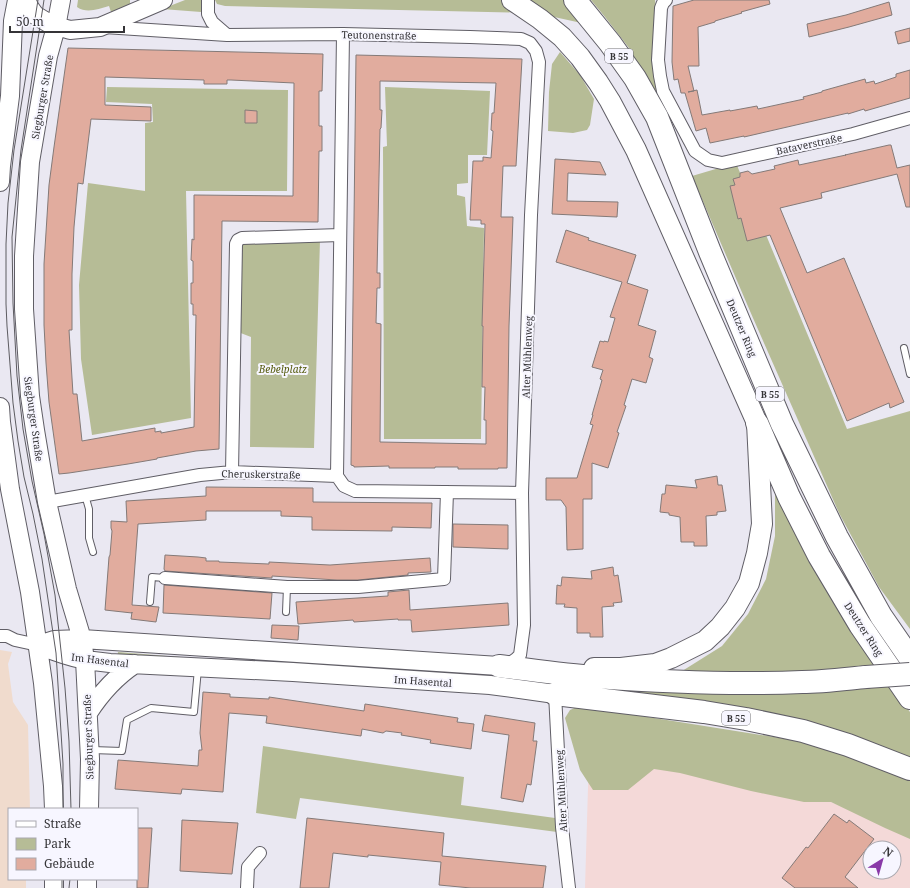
<svg xmlns="http://www.w3.org/2000/svg" width="910" height="888" font-family="'Noto Serif',serif">
  <rect width="100%" height="100%" fill="#eae8f2"/>
  <path fill="#f0dbcd" d="M 0,650 L 12,652 L 8,664 L 13,702 L 28,725 L 30,809 L 9,809 L 9,879 L 26,879 L 26,888 L 0,888 Z"/>
  <path fill="#f4d9d8" fill-rule="evenodd" d="M 589,754 L 831,802 L 910,834 L 910,888 L 585,888 ZM 870,848 L 894,848 L 894,872 L 870,872 Z"/>
  <path fill="#b6bc96" d="M 78,0 L 130,0 L 130,4 L 111,12 L 109,6 C 98,9 87,14 77,7 Z
    M 185,0 L 201,0 L 201,12 L 162,9 Z
    M 215,0 L 565,0 L 586,24 L 536,13 L 225,6 L 217,4 Z
    M 591,0 L 655,0 L 656,8 L 656,82 L 660,99 L 666,109 L 664,110 L 629,48 L 605,17 Z
    M 560,52 L 580,75 L 594,99 L 590,125 L 587,130 L 573,133 L 548,131 L 549,92 L 552,64 Z
    M 107,87 L 288,90 L 287,191 L 186,191 L 191,418 L 92,435 L 81,359 L 79,285 L 88,183 L 145,191 L 145,123 L 153,122 L 152,104 L 106,102 Z
    M 385,87 L 490,91 L 487,155 L 468,155 L 468,183 L 457,184 L 457,195 L 465,197 L 467,226 L 484,228 L 481,439 L 384,439 L 383,147 L 387,146 Z
    M 736,163 L 847,429 L 910,411 L 910,629 L 879,587 L 839,513 L 753,318 L 692,176 Z
    M 320,240 L 314,448 L 250,447 L 251,337 L 238,332 L 240,247 L 244,242 Z
    M 775,487 L 839,611 L 875,667 L 785,672 L 679,673 L 722,646 L 748,614 L 766,579 L 775,536 Z
    M 118,652 L 193,658 L 235,660 L 308,662 L 486,673 L 486,680 L 117,658 Z
    M 496,674 L 890,684 L 910,712 L 910,763 L 496,679 Z
    M 579,706 L 774,737 L 841,749 L 910,773 L 910,839 L 885,828 L 831,802 L 804,802 L 751,791 L 680,773 L 654,769 L 628,790 L 593,790 L 580,770 L 565,718 L 570,710 Z
    M 263,746 L 464,777 L 461,805 L 555,818 L 557,832 L 300,798 L 296,819 L 256,813 Z"/>
  <path fill="#e1ac9e" stroke="#847a78" fill-rule="evenodd" d="M 694,0 L 769,0 L 770,4 L 741,12 L 742,13 L 715,21 L 715,22 L 698,27 L 699,66 L 688,66 L 694,91 L 688,92 L 697,90 L 702,115 L 730,110 L 730,111 L 757,106 L 758,109 L 804,99 L 803,97 L 822,92 L 822,91 L 865,79 L 866,83 L 874,81 L 875,84 L 896,77 L 896,74 L 910,70 L 910,98 L 865,111 L 864,109 L 848,114 L 848,113 L 744,137 L 744,136 L 710,143 L 706,128 L 696,131 L 685,93 L 681,93 L 678,79 L 674,80 L 672,62 L 673,6 Z
    M 889,2 L 892,15 L 849,27 L 809,37 L 807,24 L 846,15 Z
    M 910,28 L 910,41 L 898,44 L 895,32 Z
    M 68,48 L 323,54 L 322,91 L 319,91 L 319,126 L 322,126 L 322,151 L 319,151 L 318,222 L 222,221 L 219,449 L 196,451 L 157,458 L 157,459 L 128,464 L 69,473 L 59,474 L 49,402 L 46,363 L 44,325 L 44,264 L 49,185 L 54,147 ZM 105,77 L 204,80 L 204,84 L 227,84 L 227,80 L 231,80 L 294,83 L 293,196 L 194,195 L 194,240 L 192,239 L 191,260 L 193,261 L 193,283 L 191,283 L 191,304 L 193,304 L 193,315 L 196,315 L 194,427 L 161,433 L 161,431 L 155,432 L 155,428 L 82,441 L 77,394 L 73,394 L 69,330 L 72,330 L 72,274 L 74,227 L 78,183 L 83,184 L 91,119 L 151,121 L 151,107 L 105,105 Z
    M 356,55 L 522,59 L 516,166 L 503,166 L 501,217 L 513,217 L 509,326 L 507,468 L 498,468 L 498,469 L 458,469 L 458,467 L 435,467 L 435,468 L 389,468 L 389,466 L 354,467 L 354,466 L 351,465 ZM 380,81 L 496,83 L 494,113 L 492,113 L 491,130 L 493,131 L 491,158 L 483,157 L 483,161 L 473,161 L 470,220 L 481,220 L 481,224 L 485,224 L 482,326 L 483,326 L 482,387 L 485,387 L 484,420 L 486,420 L 486,444 L 380,442 L 381,324 L 376,323 L 377,288 L 380,288 L 380,273 L 377,273 L 380,129 L 381,128 L 382,110 L 380,110 Z
    M 245,110 L 257,111 L 257,123 L 245,123 Z
    M 889,145 L 891,145 L 897,168 L 910,165 L 910,207 L 906,207 L 897,174 L 821,193 L 822,198 L 780,208 L 807,273 L 844,258 L 904,402 L 890,408 L 889,403 L 847,421 L 770,235 L 747,241 L 741,218 L 738,219 L 730,186 L 735,185 L 733,179 L 740,177 L 740,173 L 748,171 L 752,174 L 775,169 L 774,166 L 798,160 L 799,165 L 846,155 L 845,155 Z
    M 555,159 L 600,162 L 606,175 L 568,173 L 567,201 L 618,202 L 617,217 L 552,214 Z
    M 566,230 L 589,238 L 588,240 L 636,255 L 627,283 L 648,290 L 638,325 L 656,331 L 649,357 L 653,359 L 646,383 L 632,379 L 624,405 L 626,406 L 617,432 L 619,433 L 608,468 L 592,463 L 592,499 L 583,499 L 583,549 L 567,550 L 566,507 L 561,500 L 546,500 L 546,478 L 577,478 L 593,425 L 590,424 L 593,415 L 592,415 L 602,380 L 600,379 L 603,370 L 592,367 L 600,341 L 604,342 L 604,341 L 608,342 L 615,318 L 610,317 L 622,282 L 556,262 Z
    M 717,476 L 718,485 L 722,485 L 726,511 L 717,512 L 717,515 L 706,516 L 707,546 L 694,546 L 694,542 L 681,542 L 680,517 L 669,515 L 669,513 L 660,512 L 662,494 L 665,494 L 666,485 L 697,488 L 695,480 Z
    M 206,487 L 313,488 L 313,502 L 432,503 L 431,528 L 392,527 L 392,531 L 312,530 L 312,517 L 281,516 L 281,511 L 206,511 L 206,520 L 138,524 L 132,605 L 159,607 L 156,622 L 131,619 L 132,612 L 132,613 L 105,610 L 109,557 L 110,555 L 112,531 L 111,528 L 111,521 L 127,522 L 126,501 L 206,496 Z
    M 453,524 L 508,525 L 508,549 L 453,547 Z
    M 165,555 L 198,557 L 206,558 L 206,561 L 219,561 L 219,562 L 269,564 L 269,562 L 330,565 L 430,558 L 431,572 L 408,573 L 408,575 L 358,580 L 337,580 L 272,576 L 272,578 L 165,571 L 164,569 Z
    M 613,567 L 614,576 L 618,575 L 622,602 L 613,603 L 614,606 L 602,607 L 603,637 L 590,637 L 590,633 L 577,633 L 577,608 L 564,607 L 565,604 L 556,604 L 557,585 L 561,586 L 562,577 L 592,579 L 591,571 Z
    M 164,585 L 272,593 L 270,619 L 163,613 Z
    M 409,590 L 410,610 L 508,603 L 509,625 L 412,632 L 411,620 L 398,620 L 398,619 L 354,622 L 353,620 L 298,624 L 296,602 L 388,596 L 388,592 Z
    M 272,625 L 299,626 L 298,640 L 271,638 Z
    M 203,692 L 230,694 L 230,697 L 269,699 L 269,697 L 364,711 L 365,704 L 458,718 L 457,722 L 474,724 L 471,749 L 430,743 L 431,740 L 401,735 L 402,733 L 386,731 L 383,733 L 362,729 L 361,736 L 266,723 L 267,716 L 229,713 L 223,792 L 182,789 L 181,794 L 115,789 L 118,760 L 198,766 L 199,750 L 202,750 L 200,733 Z
    M 485,715 L 535,723 L 533,741 L 537,741 L 531,785 L 527,784 L 523,802 L 501,798 L 509,735 L 482,731 Z
    M 834,814 L 847,823 L 849,820 L 874,839 L 845,877 L 858,888 L 795,888 L 782,878 L 806,847 L 808,848 Z
    M 307,818 L 444,833 L 442,856 L 546,866 L 543,888 L 471,888 L 439,885 L 441,862 L 368,855 L 368,857 L 333,853 L 329,888 L 300,888 Z
    M 182,820 L 238,823 L 232,874 L 180,871 Z
    M 137,828 L 152,828 L 148,888 L 137,888 Z"/>
  <g fill="none" stroke-linecap="round" stroke-linejoin="round">
    <g stroke="#605e66" stroke-width="8">
      <path id="lane" d="M 904,348 L 910,374
        M 85,495 L 89,509 L 89,538 L 93,552
        M 150,602 L 152,577 L 165,578
        M 286,612 L 287,587
        M 92,750 L 122,751 L 127,720 L 151,708 L 194,712 L 198,669"/>
    </g>
    <g stroke="#605e66" stroke-width="14">
      <path id="street" d="M 208,0 L 208,14 L 212,22 L 227,35
        M 666,0 L 663,3 L 661,8 L 658,60 L 660,76 L 663,91 L 695,151 L 708,160 L 722,163 L 853,134 L 910,118
        M 104,27 L 227,35 L 343,34 L 470,37 L 521,39 L 530,43 L 536,51 L 539,62 L 531,215 L 522,493 L 524,625 L 520,655 L 516,659 L 506,666
        M 232,472 L 236,244 L 238,240 L 242,238 L 340,235
        M 337,476 L 343,34
        M 337,476 L 344,486 L 355,491 L 522,493
        M 47,502 L 200,475 L 232,472 L 337,476
        M 165,578 L 287,587 L 358,587 L 444,579 L 447,492
        M 0,636 L 7,636 L 15,640 L 38,645
        M 555,694 L 562,827 L 569,888
        M 247,888 L 248,867 L 260,853"/>
    </g>
    <g stroke="#605e66" stroke-width="20">
      <path id="secondary" d="M 26,0 L 30,8 L 35,15 L 50,24 L 70,30 L 100,27 L 163,0
        M 61,0 L 56,27 L 48,56 L 30,162 L 24,256 L 24,309 L 30,396 L 35,430 L 47,502 L 67,589 L 82,639 L 85,660 L 90,759 L 89,809
        M 0,182 L 1,166 L 10,96 L 13,21 L 17,0
        M 0,407 L 1,422 L 10,489 L 30,592 L 43,683 L 53,786 L 54,809
        M 38,645 C 53,651 69,657 85,660 C 93,661 102,662 110,663 L 293,672 L 398,679 L 490,685 L 555,694
        M 38,645 L 54,640 L 82,639 L 499,666
        M 88,713 C 101,693 115,677 135,664
        M 54,888 L 54,879
        M 87,888 L 87,879"/>
    </g>
    <g stroke="#605e66" stroke-width="22">
      <path id="primary" d="M 512,0 L 540,19 L 562,37 L 580,57 L 598,82 L 610,101 L 636,150 L 757,423 L 762,524 L 757,553 L 749,583 L 735,608 L 720,627 L 705,641 L 671,658 L 655,664 L 621,668 L 594,668"/>
    </g>
    <g stroke="#605e66" stroke-width="24">
      <path id="highway" d="M 575,0 L 610,43 L 635,78 L 657,117 L 710,252 L 782,424 L 837,537 L 881,616 L 910,658
        M 757,423 L 789,497 L 819,556 L 860,625 L 910,698
        M 499,666 C 532,670 564,675 596,677 C 665,682 733,685 802,682 C 823,682 845,679 866,677
        M 555,694 L 704,712 L 746,719 L 803,731 L 848,745 L 910,769"/>
    </g>
    <use href="#lane" stroke="#fff" stroke-width="6"/>
    <use href="#street" stroke="#fff" stroke-width="12"/>
    <use href="#secondary" stroke="#fff" stroke-width="18"/>
    <use href="#primary" stroke="#fff" stroke-width="20"/>
    <use href="#highway" stroke="#fff" stroke-width="22"/>
    <path stroke="#5d5c61" stroke-width="1" d="M 38,0 L 14,150 L 8,203 L 6,244 L 6,304 L 7,326 L 13,403 L 18,441 L 24,477 L 33,514 L 42,559 L 56,653 L 63,764 L 63,809
      M 44,0 L 21,150 L 12,237 L 13,303 L 17,376 L 23,429 L 32,481 L 44,534 L 55,595 L 65,688 L 69,741 L 71,809
      M 62,888 L 62,879
      M 69,888 L 70,879"/>
    <g stroke="#605e66" stroke-width="24" stroke-linecap="butt">
      <path id="highway-bridge" d="M 866,677 L 910,674"/>
    </g>
    <use href="#highway-bridge" stroke="#fff" stroke-width="22"/>
  </g>
  <g text-anchor="middle" dominant-baseline="central" stroke-width="4" stroke-linejoin="round" paint-order="stroke">
    <g fill="#f7f6ff" stroke="#6f6e73" stroke-width="1">
      <rect x="605" y="49" width="28" height="14" rx="3"/>
      <rect x="756" y="387" width="28" height="14" rx="3"/>
      <rect x="722" y="711" width="28" height="14" rx="3"/>
    </g>
    <g font-size="9" font-weight="bold" fill="#353437">
      <text x="619" y="56">B 55</text>
      <text x="770" y="394">B 55</text>
      <text x="736" y="718">B 55</text>
    </g>
    <g font-size="10" fill="#353437" stroke="#f7f6ff">
      <text transform="translate(379 35) rotate(1)">Teutonenstraße</text>
      <text transform="translate(42 97) rotate(-80)">Siegburger Straße</text>
      <text transform="translate(809 144) rotate(-12)">Bataverstraße</text>
      <text transform="translate(742 328) rotate(67)">Deutzer Ring</text>
      <text transform="translate(527 357) rotate(-88)">Alter Mühlenweg</text>
      <text transform="translate(34 419) rotate(82)">Siegburger Straße</text>
      <text transform="translate(261 474) rotate(1)">Cheruskerstraße</text>
      <text transform="translate(864 629) rotate(57)">Deutzer Ring</text>
      <text transform="translate(100 660) rotate(7)">Im Hasental</text>
      <text transform="translate(423 681) rotate(4)">Im Hasental</text>
      <text transform="translate(88 737) rotate(-92)">Siegburger Straße</text>
      <text transform="translate(561 791) rotate(-93)">Alter Mühlenweg</text>
    </g>
    <g font-size="10" font-style="italic" fill="#555b0d" stroke="#f7f6ff">
      <text x="283" y="369">Bebelplatz</text>
    </g>
  </g>
  <rect x="8" y="808" width="130" height="72" fill="#f7f6ff" stroke="#a9a8af"/>
  <rect x="16" y="821" width="20" height="6" fill="#ffffff" stroke="#a9a8af"/>
  <text x="44" y="828" font-size="12" fill="#353437">Straße</text>
  <rect x="16" y="838" width="20" height="12" fill="#b6bc96" stroke="#a9a8af"/>
  <text x="44" y="848" font-size="12" fill="#353437">Park</text>
  <rect x="16" y="858" width="20" height="12" fill="#e1ac9e" stroke="#a9a8af"/>
  <text x="44" y="868" font-size="12" fill="#353437">Gebäude</text>
  <g transform="translate(882 860) rotate(37)"><circle r="19" fill="#f7f6ff" stroke="#a9a8af"/>
  <path d="M0-3L7 15L0 10L-7 15Z" fill="#8939a8"/>
  <text y="-6" font-size="11" font-weight="bold" text-anchor="middle" fill="#353437">N</text>
  </g>
  <path d="M10 26v6h114v-6" fill="none" stroke="#353437" stroke-width="2"/>
  <text x="16" y="26" font-size="12" fill="#353437" stroke="#f7f6ff" stroke-width="3" paint-order="stroke">50 m</text>
</svg>
